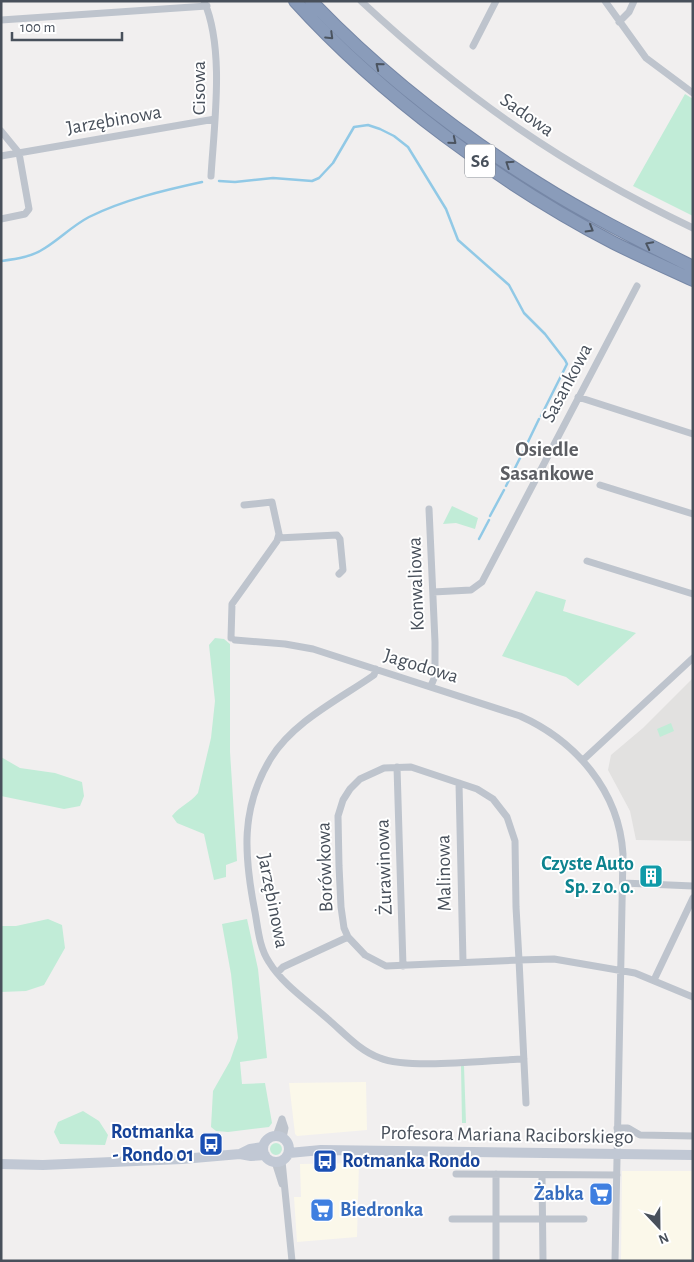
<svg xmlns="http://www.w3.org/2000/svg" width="694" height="1262" font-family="'Alegreya Sans',sans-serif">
  <rect width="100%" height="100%" fill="#f1efef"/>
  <path fill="#fbf8ea" d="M 366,1082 L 367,1130 L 297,1136 L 295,1134 L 289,1083 Z
    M 359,1163 L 357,1237 L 297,1242 L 294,1197 L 301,1197 L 300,1164 Z
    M 622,1171 L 693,1171 L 693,1261 L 621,1261 Z"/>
  <path fill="#e2e1e0" d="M 693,678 L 693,841 L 636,840 L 630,811 L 608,770 L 611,755 L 643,728 Z"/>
  <path fill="#c1ecd7" d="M 685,94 L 693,99 L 693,216 L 633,186 Z
    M 452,506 L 478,518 L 475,529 L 456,523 L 443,524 Z
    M 536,591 L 566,600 L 563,611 L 636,633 L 578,686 L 566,677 L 502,656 Z
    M 215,638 L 224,639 L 230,644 L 230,752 L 237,861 L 226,865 L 226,877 L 214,880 L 204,834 L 177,823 L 172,816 C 180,806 190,803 198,793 L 211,738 L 215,701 L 209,645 Z
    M 671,723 L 674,731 L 660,737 L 657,729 Z
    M 1,757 L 20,768 L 55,773 L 82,782 L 84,796 L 80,806 L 64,809 L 1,796 Z
    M 48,919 L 62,925 L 65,948 L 44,985 L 26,991 L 1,992 L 1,926 L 16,926 Z
    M 247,919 L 258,969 L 267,1058 L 240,1062 L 242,1084 L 265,1083 L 272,1123 L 269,1127 L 228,1132 L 216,1131 L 211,1127 L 213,1091 L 230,1061 L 238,1038 L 231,974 L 222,924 Z
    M 461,1066 L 464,1066 L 466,1123 L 462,1123 Z
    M 83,1111 L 99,1121 L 108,1135 L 105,1145 L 60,1144 L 54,1132 L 58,1122 Z
    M270 1149a6 6 0 1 1 12 0a6 6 0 1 1-12 0Z"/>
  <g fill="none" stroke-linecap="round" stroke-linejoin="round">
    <path stroke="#91c9e6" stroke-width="2.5" d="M 219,181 L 235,182 L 273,178 L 312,181 L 319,178 L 333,163 L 354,127 L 368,125 L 380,129 L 394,136 L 408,147 L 446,209 L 458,240 L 509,285 L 524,313 L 545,334 L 565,360 L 567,364 L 541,416
      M 1,261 C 16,259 32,257 45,248 C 61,238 72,226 89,217 C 123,200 165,190 202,182
      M 525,448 L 539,419
      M 506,486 L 523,452
      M 490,516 L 504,490
      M 479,539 L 489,520"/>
    <g stroke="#7687a6" stroke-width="14">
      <path id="motorway" d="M 295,1 C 380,95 502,185 614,243 C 640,256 667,268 693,280
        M 311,1 C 378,71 457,133 539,184 C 588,215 641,241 693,267"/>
    </g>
    <path stroke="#bec4cd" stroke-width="7" d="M 204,1 C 225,49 214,125 211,176
      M 361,1 C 465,98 565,167 693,228
      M 605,1 L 646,58 L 693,93
      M 1,20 L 207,6
      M 619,22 L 629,12 L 634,1
      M 473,46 L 496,1
      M 1,131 L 19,153 L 29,209 L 25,214 L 1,219
      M 1,156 L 215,119
      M 578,397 L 693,434
      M 600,485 L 693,514
      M 429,509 L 435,642 L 435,676 L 431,686
      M 278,538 L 337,535 L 340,539 L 343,570 L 339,574
      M 587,561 L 693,594
      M 433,592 L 471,590 L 482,582 L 637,286
      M 231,638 L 232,604 L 277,541 L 279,534 L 272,502 L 244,505
      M 235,640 L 285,644 L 313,649 L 520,716 C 576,741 619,791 623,854 L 615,1261
      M 376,669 L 374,675 C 340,699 294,721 271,758 C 240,808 244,856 255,912 C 258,928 259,947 269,962 C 283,985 309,1002 329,1020 C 345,1034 360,1051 380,1058 C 409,1070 489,1060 524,1059
      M 583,760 L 693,658
      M 397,767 L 403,966
      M 459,783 L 463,962
      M 623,883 L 693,886
      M 277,973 L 283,967 L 348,937
      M 654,980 L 693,898
      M 526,1103 L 519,960 L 516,907 L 515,841 L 507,817 L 493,799 L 477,789 L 411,767 L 384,768 L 360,779 L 350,789 L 343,800 L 338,816 L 339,866 L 341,907 L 344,928 L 348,937 L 365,955 L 386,966 L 519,960 L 554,959 L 635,973 L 693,997
      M 282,1119 L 285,1128 L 283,1138
      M 617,1128 L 628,1128 L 640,1135 L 693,1136
      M 276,1136 L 282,1119
      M 282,1161 L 292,1261
      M 275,1162 L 282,1184
      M 456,1174 L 617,1175
      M 542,1175 L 543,1261
      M 452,1219 L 584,1219
      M 496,1261 L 496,1174"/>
    <path stroke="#c1c8d4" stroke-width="10" d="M263 1149a13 13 0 1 1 26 0a13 13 0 1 1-26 0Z
      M 289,1153 L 321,1150 L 693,1155
      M 240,1154 L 250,1149 L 263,1147
      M 1,1164 L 43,1165 L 182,1159 L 240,1154 L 251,1156 L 265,1155"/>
    <use href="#motorway" stroke="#8a9cba" stroke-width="12"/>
  </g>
  <defs><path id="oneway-chevron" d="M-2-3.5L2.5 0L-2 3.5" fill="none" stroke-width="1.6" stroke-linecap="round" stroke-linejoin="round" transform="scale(1.25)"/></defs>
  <g stroke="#4b5460">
    <use href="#oneway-chevron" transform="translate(330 36) rotate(44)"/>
    <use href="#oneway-chevron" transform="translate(379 66) rotate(-141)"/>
    <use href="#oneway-chevron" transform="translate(453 141) rotate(39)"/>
    <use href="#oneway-chevron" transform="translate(509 164) rotate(-146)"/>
    <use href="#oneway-chevron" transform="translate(590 229) rotate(30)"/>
    <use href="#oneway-chevron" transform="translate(649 245) rotate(-153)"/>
  </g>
  <defs>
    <g id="building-square" transform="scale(1.25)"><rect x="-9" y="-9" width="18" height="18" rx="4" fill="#0f9aa8" stroke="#fff"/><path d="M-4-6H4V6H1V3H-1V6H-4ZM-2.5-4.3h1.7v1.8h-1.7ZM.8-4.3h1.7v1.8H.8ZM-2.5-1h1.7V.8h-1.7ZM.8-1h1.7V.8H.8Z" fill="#fff"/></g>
    <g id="bus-square" transform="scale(1.25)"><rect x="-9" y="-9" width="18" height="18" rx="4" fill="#1a4fb4" stroke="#fff"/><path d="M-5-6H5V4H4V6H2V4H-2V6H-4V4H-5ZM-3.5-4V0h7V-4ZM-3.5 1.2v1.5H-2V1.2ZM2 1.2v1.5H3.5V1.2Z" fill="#fff"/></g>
    <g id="supermarket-square" transform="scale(1.25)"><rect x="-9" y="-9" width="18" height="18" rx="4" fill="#3f7fe0" stroke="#fff"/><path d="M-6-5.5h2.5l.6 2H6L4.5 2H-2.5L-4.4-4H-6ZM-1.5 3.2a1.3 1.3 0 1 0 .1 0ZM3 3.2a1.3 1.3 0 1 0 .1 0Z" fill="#fff"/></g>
  </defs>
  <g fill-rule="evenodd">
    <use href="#building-square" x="651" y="876"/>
    <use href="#bus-square" x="211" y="1144"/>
    <use href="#bus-square" x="325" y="1161"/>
    <use href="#supermarket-square" x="601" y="1194"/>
    <use href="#supermarket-square" x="322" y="1210"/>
  </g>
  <g text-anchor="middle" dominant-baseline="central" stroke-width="4" stroke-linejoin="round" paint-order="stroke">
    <rect fill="#fff" stroke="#7f848c" stroke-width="1" x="465" y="144.5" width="30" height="33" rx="4"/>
    <g font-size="19" font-weight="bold" fill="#48505b">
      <text x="480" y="161">S6</text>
    </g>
    <g font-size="20" fill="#48505b" stroke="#fff">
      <text transform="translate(199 88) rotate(-90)">Cisowa</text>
      <text transform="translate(527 115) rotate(35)">Sadowa</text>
      <text transform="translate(114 120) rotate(-10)">Jarzębinowa</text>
      <text transform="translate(567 383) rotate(-62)">Sasankowa</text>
      <text transform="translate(416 584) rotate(-92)">Konwaliowa</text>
      <text transform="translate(421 666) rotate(17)">Jagodowa</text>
      <text transform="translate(325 867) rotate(-92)">Borówkowa</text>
      <text transform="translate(384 867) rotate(-92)">Żurawinowa</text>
      <text transform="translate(444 873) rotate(-91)">Malinowa</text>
      <text transform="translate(273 901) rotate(79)">Jarzębinowa</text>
      <text transform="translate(507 1135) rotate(1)">Profesora Mariana Raciborskiego</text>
    </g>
    <g font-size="20" font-weight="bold" fill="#0d838f" stroke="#fff" text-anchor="end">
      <text x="634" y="864">Czyste Auto<tspan x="634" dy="23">Sp. z o. o.</tspan></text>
    </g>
    <g font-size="20" font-weight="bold" fill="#164399" stroke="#fff" text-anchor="end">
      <text x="194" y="1132">Rotmanka<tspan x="194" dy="23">- Rondo 01</tspan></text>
      <text x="342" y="1161" text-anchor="start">Rotmanka Rondo</text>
    </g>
    <g font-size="20" font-weight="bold" fill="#366cbe" stroke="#fff" text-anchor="end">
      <text x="584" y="1194">Żabka</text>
      <text x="340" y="1210" text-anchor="start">Biedronka</text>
    </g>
    <g font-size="21" font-weight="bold" fill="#5c5e63" stroke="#fff">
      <text x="547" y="449">Osiedle<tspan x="547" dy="24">Sasankowe</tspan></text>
    </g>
  </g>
  <rect width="694" height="1262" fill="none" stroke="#48505b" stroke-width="5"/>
  <g transform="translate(659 1227) rotate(158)" stroke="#ffffff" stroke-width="4" paint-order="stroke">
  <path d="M0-4L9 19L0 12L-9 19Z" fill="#48505b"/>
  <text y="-8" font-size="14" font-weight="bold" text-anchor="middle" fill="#48505b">N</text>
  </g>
  <path d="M12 32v8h110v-8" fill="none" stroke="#48505b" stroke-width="2.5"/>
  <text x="20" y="32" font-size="15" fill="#48505b" stroke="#ffffff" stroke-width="4" paint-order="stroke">100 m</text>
</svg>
